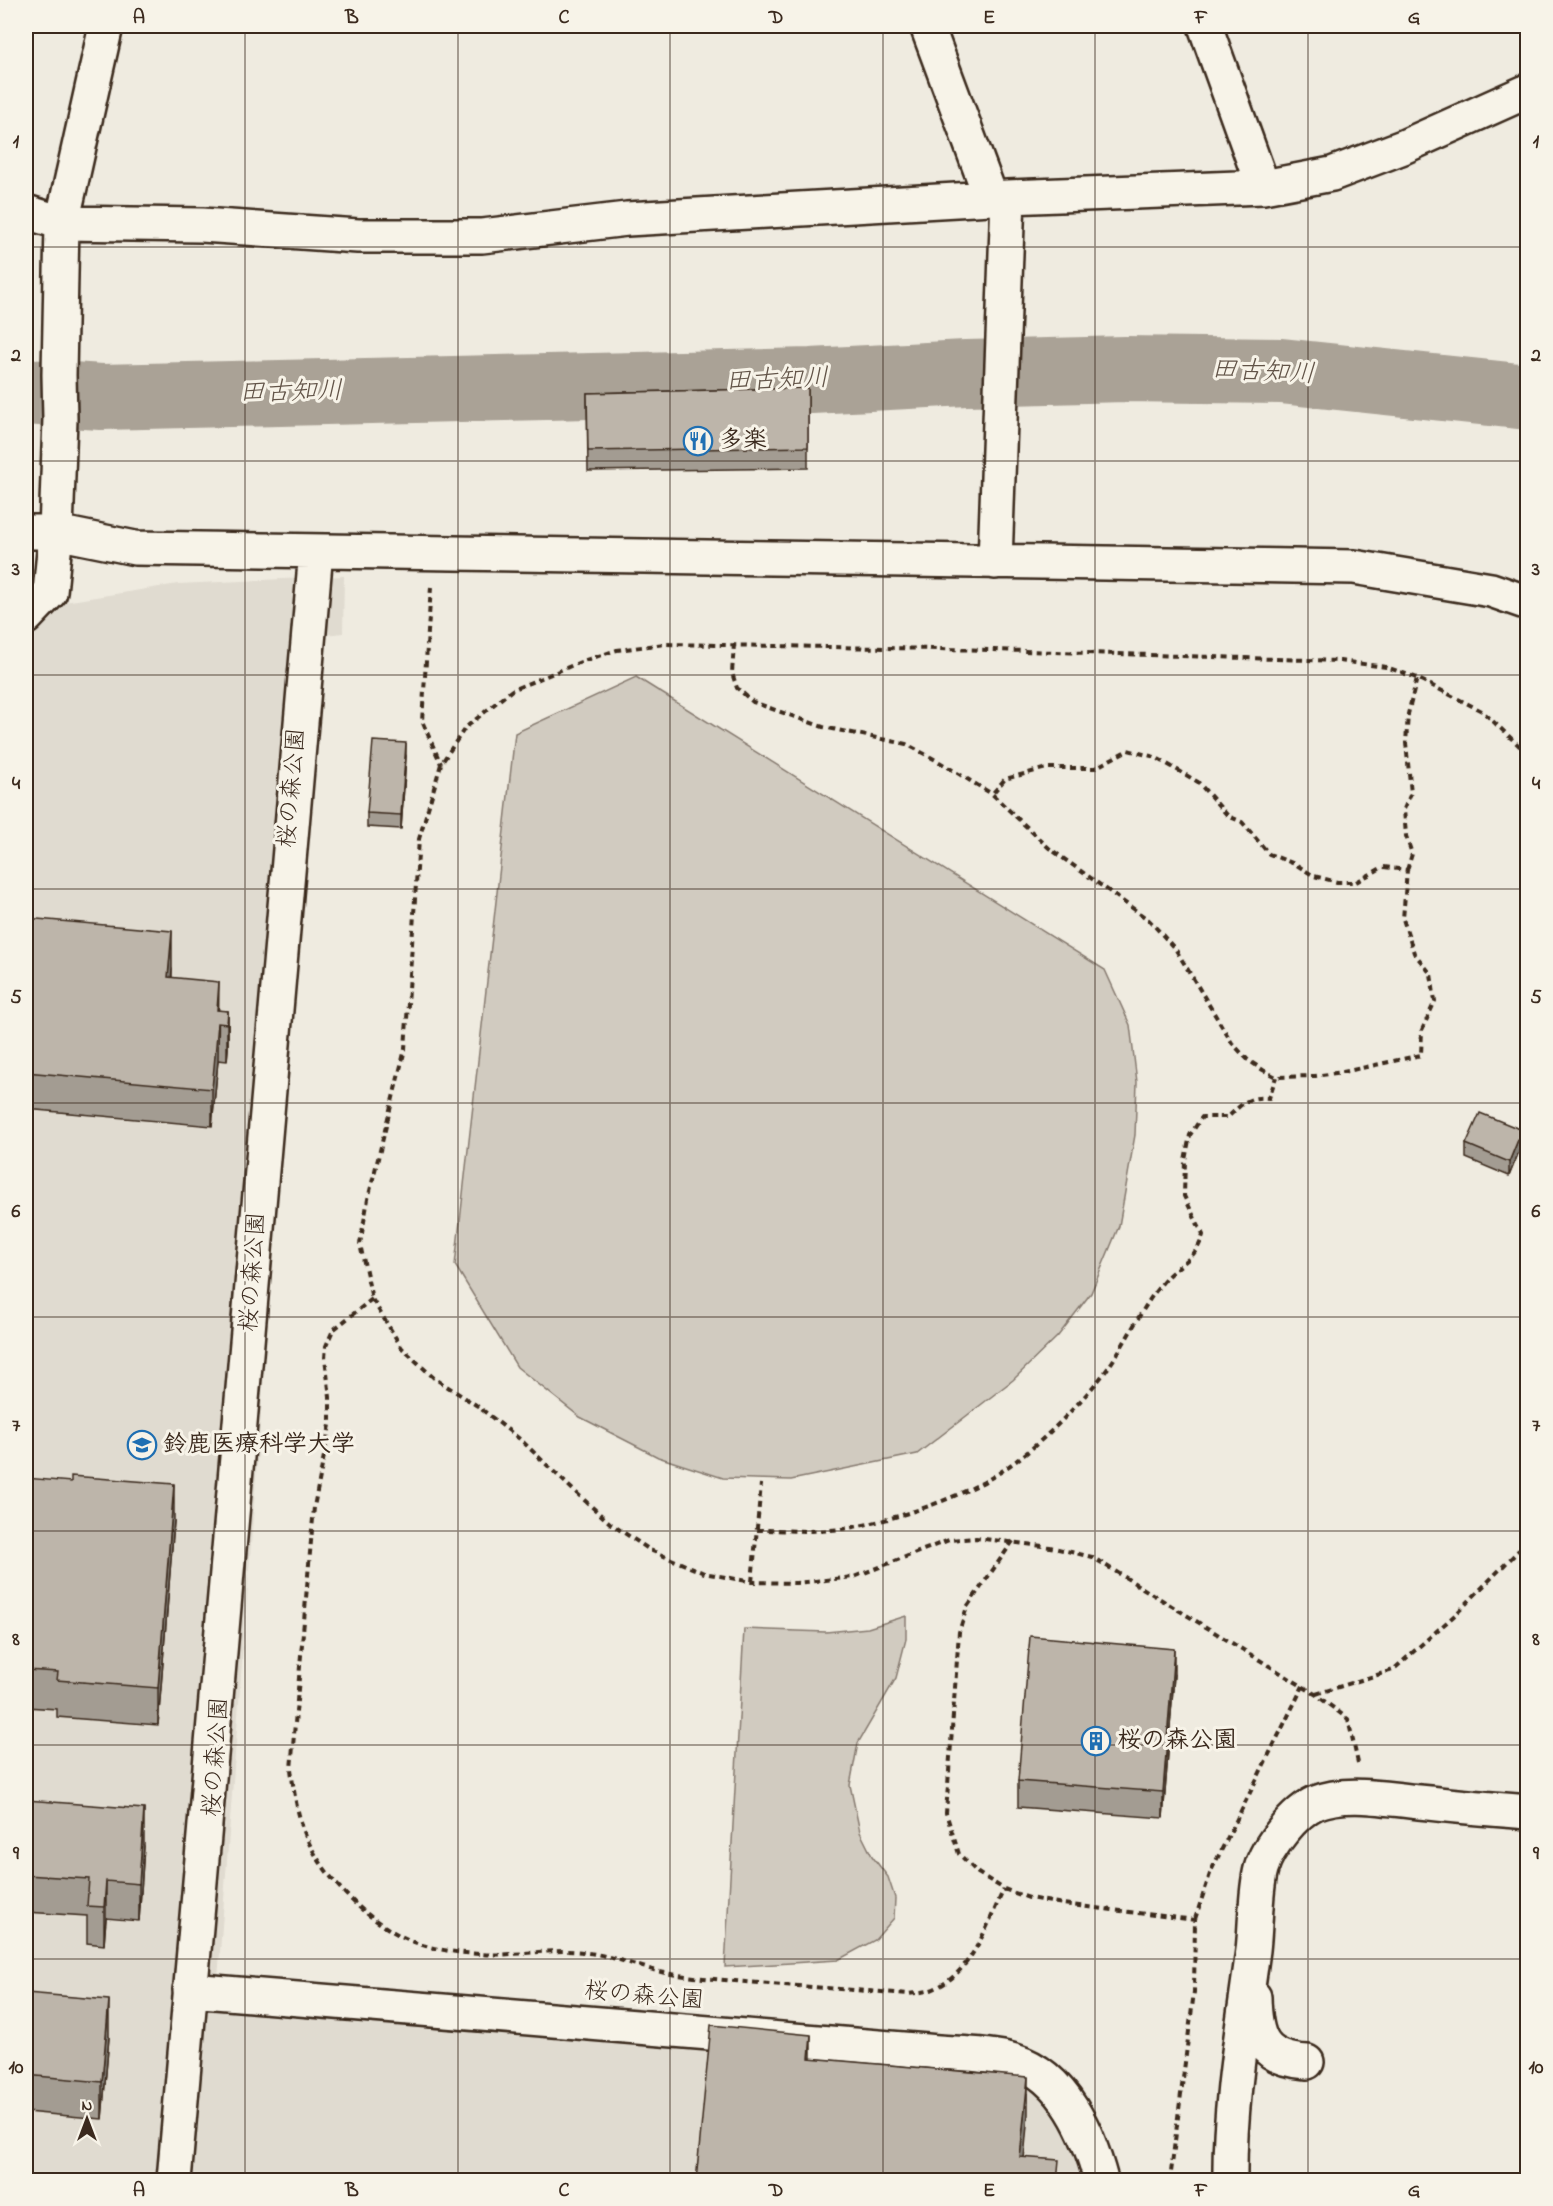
<svg xmlns="http://www.w3.org/2000/svg" width="1553" height="2206" font-family="'Indie Flower','Klee One',sans-serif">
  <rect width="100%" height="100%" fill="#efebe0"/>
  <filter id="ink" filterUnits="userSpaceOnUse"><feTurbulence type="fractalNoise" baseFrequency=".0167" numOctaves="2"/><feDisplacementMap in="SourceGraphic" scale="12" xChannelSelector="R" yChannelSelector="G"/><feConvolveMatrix kernelMatrix="1 2 1 2 8 2 1 2 1" color-interpolation-filters="sRGB"/></filter>
  <g filter="url(#ink)">
    <path fill="#e0dbd0" d="M 344,576 L 343,633 L 325,635 L 299,911 L 218,1979 L 775,2026 L 1039,2051 L 1100,2120 L 1119,2180 L 26,2180 L 26,638 L 58,603 L 178,584 Z"/>
    <path fill="#d1cbc0" stroke="#867a6f" stroke-width="1.5" d="M 636,677 L 1105,970 L 1130,1025 L 1137,1082 L 1135,1135 L 1119,1226 L 1091,1293 L 1058,1336 L 1013,1380 L 917,1454 L 791,1480 L 723,1478 L 658,1457 L 580,1417 L 517,1367 L 455,1265 L 515,733 Z
      M 906,1616 L 906,1639 L 896,1678 L 858,1743 L 850,1785 L 860,1832 L 872,1856 L 888,1877 L 895,1898 L 894,1918 L 875,1940 L 838,1960 L 725,1967 L 744,1629 L 826,1632 L 868,1628 Z"/>
    <g fill="none" stroke-linecap="round" stroke-linejoin="round">
      <path stroke="#aaa296" stroke-width="66" d="M 26,392 L 101,397 L 811,381 L 966,373 L 1125,369 L 1281,371 L 1528,397"/>
      <g stroke="#3b2a1e" stroke-width="38">
        <path id="minor" d="M 927,26 L 991,198
          M 1205,26 L 1263,187
          M 26,212 L 62,223 L 202,225 L 358,236 L 482,236 L 627,219 L 1008,197 L 1263,187 L 1332,174 L 1403,147 L 1528,91
          M 26,532 L 56,532 L 135,548 L 1354,567 L 1491,590 L 1528,603
          M 995,562 L 1008,197
          M 26,617 L 50,592 L 56,532 L 60,419 L 59,375 L 62,223 L 106,26
          M 190,1990 L 927,2051 C 956,2054 987,2053 1015,2061 C 1064,2076 1089,2135 1101,2180
          M 1254,1997 C 1255,2039 1262,2059 1307,2062
          M 174,2180 L 316,551
          M 1230,2180 C 1229,2103 1243,2026 1253,1950 C 1256,1925 1255,1891 1261,1869 C 1267,1847 1295,1812 1315,1803 C 1347,1790 1386,1799 1419,1802 C 1455,1806 1491,1809 1528,1812"/>
      </g>
      <path stroke="#3b2a1e" stroke-width="4" stroke-dasharray="6 4.5" stroke-linecap="butt" d="M 431,587 L 422,721 L 441,764
        M 734,644 L 732,673 L 737,688 L 753,702 L 823,727 L 906,744 L 936,760 L 992,794 L 1049,848 L 1149,920 L 1176,950 L 1232,1043 L 1248,1060 L 1263,1070 L 1276,1077 L 1315,1076 L 1343,1072 L 1421,1055 L 1422,1030 L 1435,1001 L 1431,974 L 1414,953 L 1403,919 L 1407,870 L 1383,867 L 1356,882 L 1337,882 L 1314,876 L 1295,864 L 1269,854 L 1242,822 L 1228,816 L 1198,782 L 1155,757 L 1128,750 L 1095,768 L 1047,768 L 1005,779 L 992,794
        M 1407,870 L 1412,854 L 1406,836 L 1404,809 L 1411,793 L 1406,743 L 1408,714 L 1417,678
        M 372,1299 L 333,1330 L 326,1346 L 325,1358 L 330,1397 L 330,1425 L 314,1507 L 291,1769 C 294,1793 298,1821 309,1843 C 331,1887 378,1932 426,1946 C 444,1951 462,1953 480,1954 C 516,1957 553,1947 589,1953 C 618,1957 647,1971 677,1975 C 753,1984 831,1988 908,1994 C 915,1993 924,1992 931,1990 C 972,1975 987,1924 1004,1889
        M 757,1530 C 787,1530 819,1533 848,1528 C 895,1520 971,1495 1009,1466 C 1042,1443 1072,1411 1098,1381 C 1118,1357 1130,1330 1147,1304 C 1153,1294 1161,1284 1169,1275 C 1185,1260 1196,1258 1203,1235 L 1184,1196 L 1185,1160 L 1190,1135 L 1202,1117 L 1228,1117 C 1243,1103 1248,1096 1269,1098 L 1276,1077
        M 1013,1541 L 967,1607 L 959,1632 L 946,1813 L 959,1854 L 978,1873 L 1004,1889 L 1029,1898 L 1063,1904 L 1195,1920 L 1194,1992 L 1170,2180
        M 752,1582 L 761,1484
        M 1316,1694 L 1393,1670 L 1457,1613 L 1528,1541
        M 1358,1763 L 1348,1719 L 1315,1694 L 1092,1557 L 1050,1547 L 976,1538 L 949,1540 L 854,1577 L 796,1583 L 752,1582 L 704,1573 L 650,1550 L 611,1524 L 573,1490 L 521,1440 L 476,1405 L 434,1378 L 402,1348 L 372,1299 L 360,1244 L 368,1199 L 405,1049 L 419,839 L 441,764 L 465,728 L 512,690 L 583,661 L 617,650 L 665,644 L 994,650 L 1340,661 L 1386,667 L 1417,678 L 1482,711 L 1528,754
        M 1195,1919 L 1211,1871 L 1303,1686"/>
      <use href="#minor" stroke="#f7f3e8" stroke-width="33"/>
    </g>
    <path fill="#a39c92" stroke="#3b2a1e" stroke-width="1.5" d="M 808,388 L 808,468 L 588,471 L 587,393 Z
      M 406,757 L 401,829 L 367,827 L 367,813 Z
      M 26,918 L 172,969 L 172,978 L 219,1011 L 228,1011 L 228,1049 L 227,1061 L 218,1060 L 212,1126 L 26,1109 Z
      M 1466,1144 L 1522,1144 L 1509,1176 L 1466,1158 Z
      M 26,1478 L 174,1521 L 158,1725 L 57,1717 L 57,1709 L 26,1707 Z
      M 1174,1675 L 1163,1818 L 1018,1807 L 1018,1781 Z
      M 26,1800 L 144,1846 L 139,1921 L 106,1918 L 104,1945 L 87,1943 L 87,1916 L 26,1912 Z
      M 26,1993 L 109,2037 L 102,2119 L 26,2112 Z"/>
    <path fill="#847f77" stroke="#3b2a1e" stroke-width="1.5" d="M 406,743 L 406,757 L 401,829 L 401,815 Z
      M 172,931 L 172,969 L 168,1014 L 168,977 Z
      M 219,982 L 218,1060 L 212,1126 L 212,1089 Z
      M 228,1011 L 228,1049 L 227,1061 L 227,1024 Z
      M 1522,1130 L 1522,1144 L 1509,1176 L 1509,1162 Z
      M 174,1484 L 174,1521 L 158,1725 L 158,1688 Z
      M 1174,1649 L 1174,1675 L 1163,1818 L 1163,1792 Z
      M 144,1809 L 144,1846 L 139,1921 L 139,1884 Z
      M 106,1881 L 106,1918 L 104,1945 L 104,1907 Z
      M 109,2000 L 109,2037 L 102,2119 L 102,2082 Z
      M 811,2035 L 811,2072 L 809,2058 Z
      M 1028,2077 L 1028,2114 L 1022,2181 L 1020,2157 Z"/>
    <path fill="#bdb5aa" stroke="#3b2a1e" stroke-width="1.5" d="M 808,388 L 808,447 L 588,451 L 587,393 Z
      M 373,741 L 406,743 L 401,815 L 367,813 Z
      M 26,918 L 172,931 L 168,977 L 219,982 L 217,1010 L 228,1011 L 227,1024 L 218,1023 L 212,1089 L 26,1072 Z
      M 1480,1113 L 1522,1130 L 1509,1162 L 1466,1144 Z
      M 71,1476 L 174,1484 L 158,1688 L 57,1680 L 58,1672 L 26,1670 L 26,1478 L 71,1482 Z
      M 1030,1636 L 1174,1649 L 1163,1792 L 1018,1781 Z
      M 26,1800 L 144,1809 L 139,1884 L 106,1881 L 104,1907 L 87,1906 L 89,1879 L 26,1875 Z
      M 26,1993 L 109,2000 L 102,2082 L 26,2075 Z
      M 711,2025 L 811,2035 L 809,2058 L 1028,2077 L 1020,2157 L 1059,2160 L 1057,2181 L 696,2181 Z"/>
  </g>
  <path fill="none" stroke="#3b2a1e" stroke-width="1.5" stroke-opacity="0.55" d="M 245,26 L 245,2180M 458,26 L 458,2180M 670,26 L 670,2180M 883,26 L 883,2180M 1095,26 L 1095,2180M 1308,26 L 1308,2180M 26,247 L 1528,247M 26,461 L 1528,461M 26,675 L 1528,675M 26,889 L 1528,889M 26,1103 L 1528,1103M 26,1317 L 1528,1317M 26,1531 L 1528,1531M 26,1745 L 1528,1745M 26,1959 L 1528,1959"/>
  <defs>
    <g id="restaurant-ring" transform="scale(1.5)"><circle r="9.5" fill="#f7f3e8" stroke="#1f6fb2" stroke-width="1.5"/><path d="M-5-6h1v4h1v-4h1v4h1v-4h1v5L-1.5 .5V6h-2V.5L-5-1ZM5-6V6H3V1.5H1.5Q1.5-4 5-6Z" fill="#1f6fb2"/></g>
    <g id="university-ring" transform="scale(1.5)"><circle r="9.5" fill="#f7f3e8" stroke="#1f6fb2" stroke-width="1.5"/><path d="M0-5L7-2L0 1L-7-2ZM-4 1L0 2.5L4 1V4Q0 6-4 4Z" fill="#1f6fb2"/></g>
    <g id="building-ring" transform="scale(1.5)"><circle r="9.5" fill="#f7f3e8" stroke="#1f6fb2" stroke-width="1.5"/><path d="M-4-6H4V6H1V3H-1V6H-4ZM-2.5-4.3h1.7v1.8h-1.7ZM.8-4.3h1.7v1.8H.8ZM-2.5-1h1.7V.8h-1.7ZM.8-1h1.7V.8H.8Z" fill="#1f6fb2"/></g>
  </defs>
  <g fill-rule="evenodd">
    <use href="#restaurant-ring" x="698" y="441"/>
    <use href="#university-ring" x="142" y="1445"/>
    <use href="#building-ring" x="1096" y="1741"/>
  </g>
  <g text-anchor="middle" dominant-baseline="central" stroke-width="6" stroke-linejoin="round" paint-order="stroke">
    <g font-size="24" font-weight="bold" fill="#3b2a1e" stroke="#f7f3e8" text-anchor="start">
      <text x="719" y="441">多楽</text>
      <text x="163" y="1445">鈴鹿医療科学大学</text>
      <text x="1117" y="1741">桜の森公園</text>
    </g>
    <g font-size="24" fill="#3b2a1e" stroke="#f7f3e8">
      <text transform="translate(293 788) rotate(-85)">桜の森公園</text>
      <text transform="translate(254 1272) rotate(-86)">桜の森公園</text>
      <text transform="translate(217 1757) rotate(-86)">桜の森公園</text>
      <text transform="translate(644 1997) rotate(5)">桜の森公園</text>
    </g>
    <g font-size="26" font-style="italic" fill="#625448" stroke="#f7f3e8">
      <text transform="translate(1263 373) rotate(3)">田古知川</text>
      <text transform="translate(777 381) rotate(-2)">田古知川</text>
      <text transform="translate(291 393) rotate(-1)">田古知川</text>
    </g>
  </g>
  <rect width="1553" height="2206" fill="none" stroke="#f7f3e8" stroke-width="66"/>
  <g transform="translate(87 2119)" stroke="#f7f3e8" stroke-width="4.5" paint-order="stroke">
  <path d="M0-4.5L10 22L0 15L-10 22Z" fill="#3b2a1e"/>
  <text y="-9" font-size="16" font-weight="bold" text-anchor="middle" fill="#3b2a1e">N</text>
  </g>
  <rect x="33" y="33" width="1487" height="2140" fill="none" stroke="#3b2a1e" stroke-width="2"/>
  <g font-size="20" text-anchor="middle" font-weight="bold" fill="#3b2a1e">
    <text x="139" y="23">A</text>
    <text x="352" y="23">B</text>
    <text x="564" y="23">C</text>
    <text x="776" y="23">D</text>
    <text x="989" y="23">E</text>
    <text x="1201" y="23">F</text>
    <text x="1414" y="23">G</text>
    <text x="16" y="147">1</text>
    <text x="1536" y="147">1</text>
    <text x="16" y="361">2</text>
    <text x="1536" y="361">2</text>
    <text x="16" y="575">3</text>
    <text x="1536" y="575">3</text>
    <text x="16" y="789">4</text>
    <text x="1536" y="789">4</text>
    <text x="16" y="1003">5</text>
    <text x="1536" y="1003">5</text>
    <text x="16" y="1217">6</text>
    <text x="1536" y="1217">6</text>
    <text x="16" y="1431">7</text>
    <text x="1536" y="1431">7</text>
    <text x="16" y="1645">8</text>
    <text x="1536" y="1645">8</text>
    <text x="16" y="1859">9</text>
    <text x="1536" y="1859">9</text>
    <text x="16" y="2073">10</text>
    <text x="1536" y="2073">10</text>
    <text x="139" y="2196">A</text>
    <text x="352" y="2196">B</text>
    <text x="564" y="2196">C</text>
    <text x="776" y="2196">D</text>
    <text x="989" y="2196">E</text>
    <text x="1201" y="2196">F</text>
    <text x="1414" y="2196">G</text>
  </g>
</svg>
